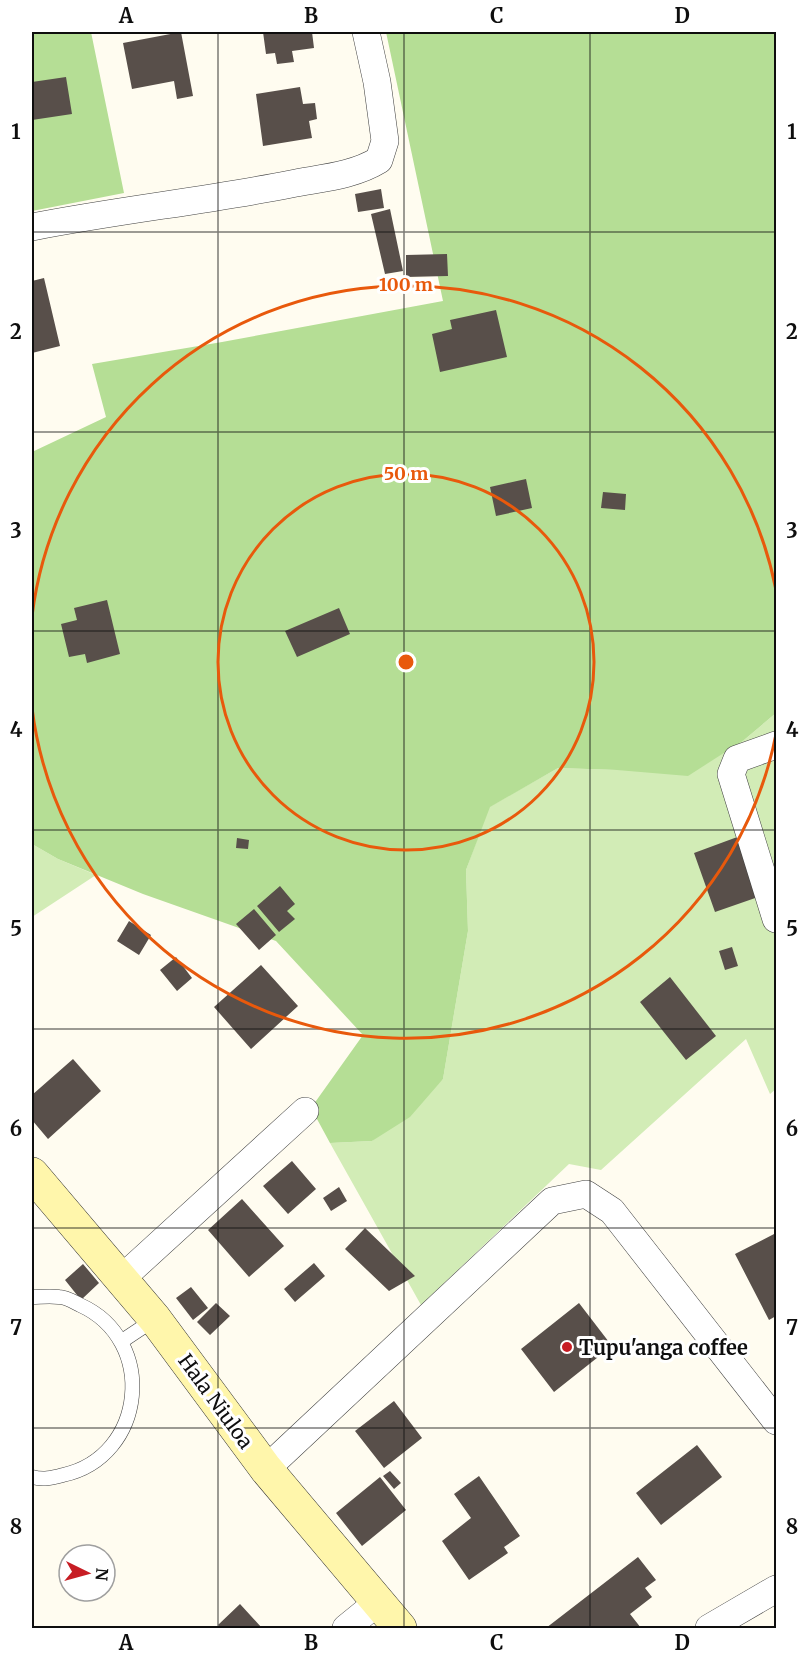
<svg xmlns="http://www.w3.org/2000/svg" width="808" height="1660" font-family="Merriweather,serif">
  <rect width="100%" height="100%" fill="#fffcf0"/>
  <path fill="#d2ecb6" d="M 776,713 L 776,1089 L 770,1094 L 746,1039 L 601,1170 L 569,1164 L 421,1305 L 330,1143 L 372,1141 L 443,1079 L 468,931 L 466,870 L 489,807 L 558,768 L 617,770 L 744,740 Z
    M 32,844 L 58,859 L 96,875 L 32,917 Z"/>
  <path fill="#b5de95" d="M 32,32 L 91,32 L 124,193 L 32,211 Z
    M 386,32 L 776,32 L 776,713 L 744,740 L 688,776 L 617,770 L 558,768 L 490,807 L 466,870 L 468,931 L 443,1079 L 410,1117 L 372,1141 L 330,1143 L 311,1108 L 363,1035 L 276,941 L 143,894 L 58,859 L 32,844 L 32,452 L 106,417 L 92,364 L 222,342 L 443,301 Z"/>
  <path fill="#584f4a" d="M 181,32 L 193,96 L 177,99 L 174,81 L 132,89 L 123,43 Z
    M 263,32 L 312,32 L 314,48 L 292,51 L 294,62 L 277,64 L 275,53 L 266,54 Z
    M 66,77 L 72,114 L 32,120 L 32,82 Z
    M 300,87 L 303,104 L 315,103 L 317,119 L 309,121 L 312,138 L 263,146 L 256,94 Z
    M 381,189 L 384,208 L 358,212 L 355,194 Z
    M 390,209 L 403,271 L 385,274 L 371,214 Z
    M 447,254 L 448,276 L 406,277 L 406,255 Z
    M 44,278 L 60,346 L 32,353 L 32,281 Z
    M 496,310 L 507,357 L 440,372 L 432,334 L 452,329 L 450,320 Z
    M 526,479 L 532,508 L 496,516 L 490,487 Z
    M 603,492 L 626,494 L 625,510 L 601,508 Z
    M 107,600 L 120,654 L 87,663 L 85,654 L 69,657 L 61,624 L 77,620 L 74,608 Z
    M 339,608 L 350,634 L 297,657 L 285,631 Z
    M 740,836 L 761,896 L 715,912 L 694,853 Z
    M 237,838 L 249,840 L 248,849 L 236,848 Z
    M 280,886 L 295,904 L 287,911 L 295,919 L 279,932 L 257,906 Z
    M 254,909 L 276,935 L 259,950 L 236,924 Z
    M 129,921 L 151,935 L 139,955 L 117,941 Z
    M 732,947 L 738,966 L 725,970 L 719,951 Z
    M 176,957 L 192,978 L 177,991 L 160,970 Z
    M 261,965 L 298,1006 L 251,1049 L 214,1007 Z
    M 670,977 L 716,1036 L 686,1060 L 640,1002 Z
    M 73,1059 L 101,1091 L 48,1139 L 32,1120 L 32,1095 Z
    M 292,1161 L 316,1189 L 288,1214 L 263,1186 Z
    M 339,1187 L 347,1201 L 331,1211 L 323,1198 Z
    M 242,1199 L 284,1246 L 249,1277 L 208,1230 Z
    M 365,1228 L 415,1276 L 389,1291 L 345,1249 Z
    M 776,1233 L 776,1316 L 769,1320 L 735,1254 Z
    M 314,1263 L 325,1276 L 295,1302 L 284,1289 Z
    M 83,1264 L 99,1283 L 81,1300 L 65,1280 Z
    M 191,1287 L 208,1308 L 193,1320 L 176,1298 Z
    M 216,1303 L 230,1316 L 210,1335 L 197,1322 Z
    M 579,1303 L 612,1346 L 554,1392 L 521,1349 Z
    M 394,1401 L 422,1438 L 384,1468 L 355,1431 Z
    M 697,1445 L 722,1477 L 661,1525 L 636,1493 Z
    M 390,1471 L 401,1483 L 394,1489 L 383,1476 Z
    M 479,1476 L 520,1536 L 504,1547 L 508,1553 L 469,1580 L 442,1541 L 471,1518 L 454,1494 Z
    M 380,1477 L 406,1510 L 362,1546 L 336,1513 Z
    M 638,1557 L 656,1580 L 645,1588 L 652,1597 L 630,1614 L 641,1628 L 546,1628 Z
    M 240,1604 L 262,1628 L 221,1628 L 218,1625 Z"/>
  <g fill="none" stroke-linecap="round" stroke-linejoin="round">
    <g stroke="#414141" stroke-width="15">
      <path id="lane" d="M 32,1297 C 40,1297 50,1296 59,1297 C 66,1297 74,1302 80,1305 C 158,1340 146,1457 63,1475 C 52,1478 43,1480 32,1477
        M 122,1341 L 155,1319"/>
    </g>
    <g stroke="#414141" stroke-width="28">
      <path id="street" d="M 32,227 C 118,210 205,201 291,184 C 321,178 353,176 379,160 L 385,141 L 377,82 L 366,32
        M 776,745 L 737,759 L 731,774 L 776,919
        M 121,1279 L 305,1111
        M 266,1469 L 552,1201 L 586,1194 L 612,1211 L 776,1421
        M 346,1628 L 378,1602
        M 709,1628 L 776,1589"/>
    </g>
    <g stroke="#303030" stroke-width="34">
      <path id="secondary" d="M 32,1174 L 155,1319 L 266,1469 L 400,1628"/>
    </g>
    <use href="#lane" stroke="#fff" stroke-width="14"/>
    <use href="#street" stroke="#fff" stroke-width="27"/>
    <use href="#secondary" stroke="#fff6ab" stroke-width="33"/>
  </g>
  <path fill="none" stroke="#0e0e0e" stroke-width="1.5" stroke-opacity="0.55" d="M 218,32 L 218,1628M 404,32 L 404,1628M 590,32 L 590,1628M 32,232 L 776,232M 32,432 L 776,432M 32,631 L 776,631M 32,830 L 776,830M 32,1029 L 776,1029M 32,1228 L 776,1228M 32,1428 L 776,1428"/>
  <g fill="none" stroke="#e8590c" stroke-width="3">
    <circle cx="406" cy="662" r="188"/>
    <path d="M776 734A377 377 0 0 1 32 708M32 616A377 377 0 0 1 776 590"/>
  </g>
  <circle fill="#c71d24" stroke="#fff" stroke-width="2" cx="567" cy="1347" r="6"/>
  <g text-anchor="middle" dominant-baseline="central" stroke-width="6" stroke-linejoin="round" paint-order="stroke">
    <g font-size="20" font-weight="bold" fill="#0e0e0e" stroke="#fff" text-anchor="start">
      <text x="579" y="1347">Tupu'anga coffee</text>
    </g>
    <g font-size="20" fill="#0e0e0e" stroke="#fff">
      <text transform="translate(216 1401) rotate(54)">Hala Niuloa</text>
    </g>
  </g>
  <circle cx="406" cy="662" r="9" fill="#e8590c" stroke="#fff" stroke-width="3"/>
  <g font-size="18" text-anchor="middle" font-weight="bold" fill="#e8590c" stroke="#fff" stroke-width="6" stroke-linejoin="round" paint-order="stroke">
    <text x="406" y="291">100 m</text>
    <text x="406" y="480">50 m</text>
  </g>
  <rect width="808" height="1660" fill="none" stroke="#ffffff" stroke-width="66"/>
  <g transform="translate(87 1573) rotate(95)"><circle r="28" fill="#ffffff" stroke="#9f9f9f" stroke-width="1.5"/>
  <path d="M0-4.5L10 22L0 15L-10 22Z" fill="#c71d24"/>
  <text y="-9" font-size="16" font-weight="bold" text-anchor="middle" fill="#0e0e0e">N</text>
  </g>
  <rect x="33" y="33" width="742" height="1594" fill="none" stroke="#0e0e0e" stroke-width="2"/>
  <g font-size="20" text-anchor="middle" font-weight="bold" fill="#0e0e0e">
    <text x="126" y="23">A</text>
    <text x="311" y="23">B</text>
    <text x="497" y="23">C</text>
    <text x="682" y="23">D</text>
    <text x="16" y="139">1</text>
    <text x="792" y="139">1</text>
    <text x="16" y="339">2</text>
    <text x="792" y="339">2</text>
    <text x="16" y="538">3</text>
    <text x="792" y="538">3</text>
    <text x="16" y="737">4</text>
    <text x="792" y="737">4</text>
    <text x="16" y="936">5</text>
    <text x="792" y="936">5</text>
    <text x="16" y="1136">6</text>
    <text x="792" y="1136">6</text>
    <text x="16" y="1335">7</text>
    <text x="792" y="1335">7</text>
    <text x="16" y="1534">8</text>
    <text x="792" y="1534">8</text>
    <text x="126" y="1650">A</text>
    <text x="311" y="1650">B</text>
    <text x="497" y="1650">C</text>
    <text x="682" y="1650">D</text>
  </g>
</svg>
